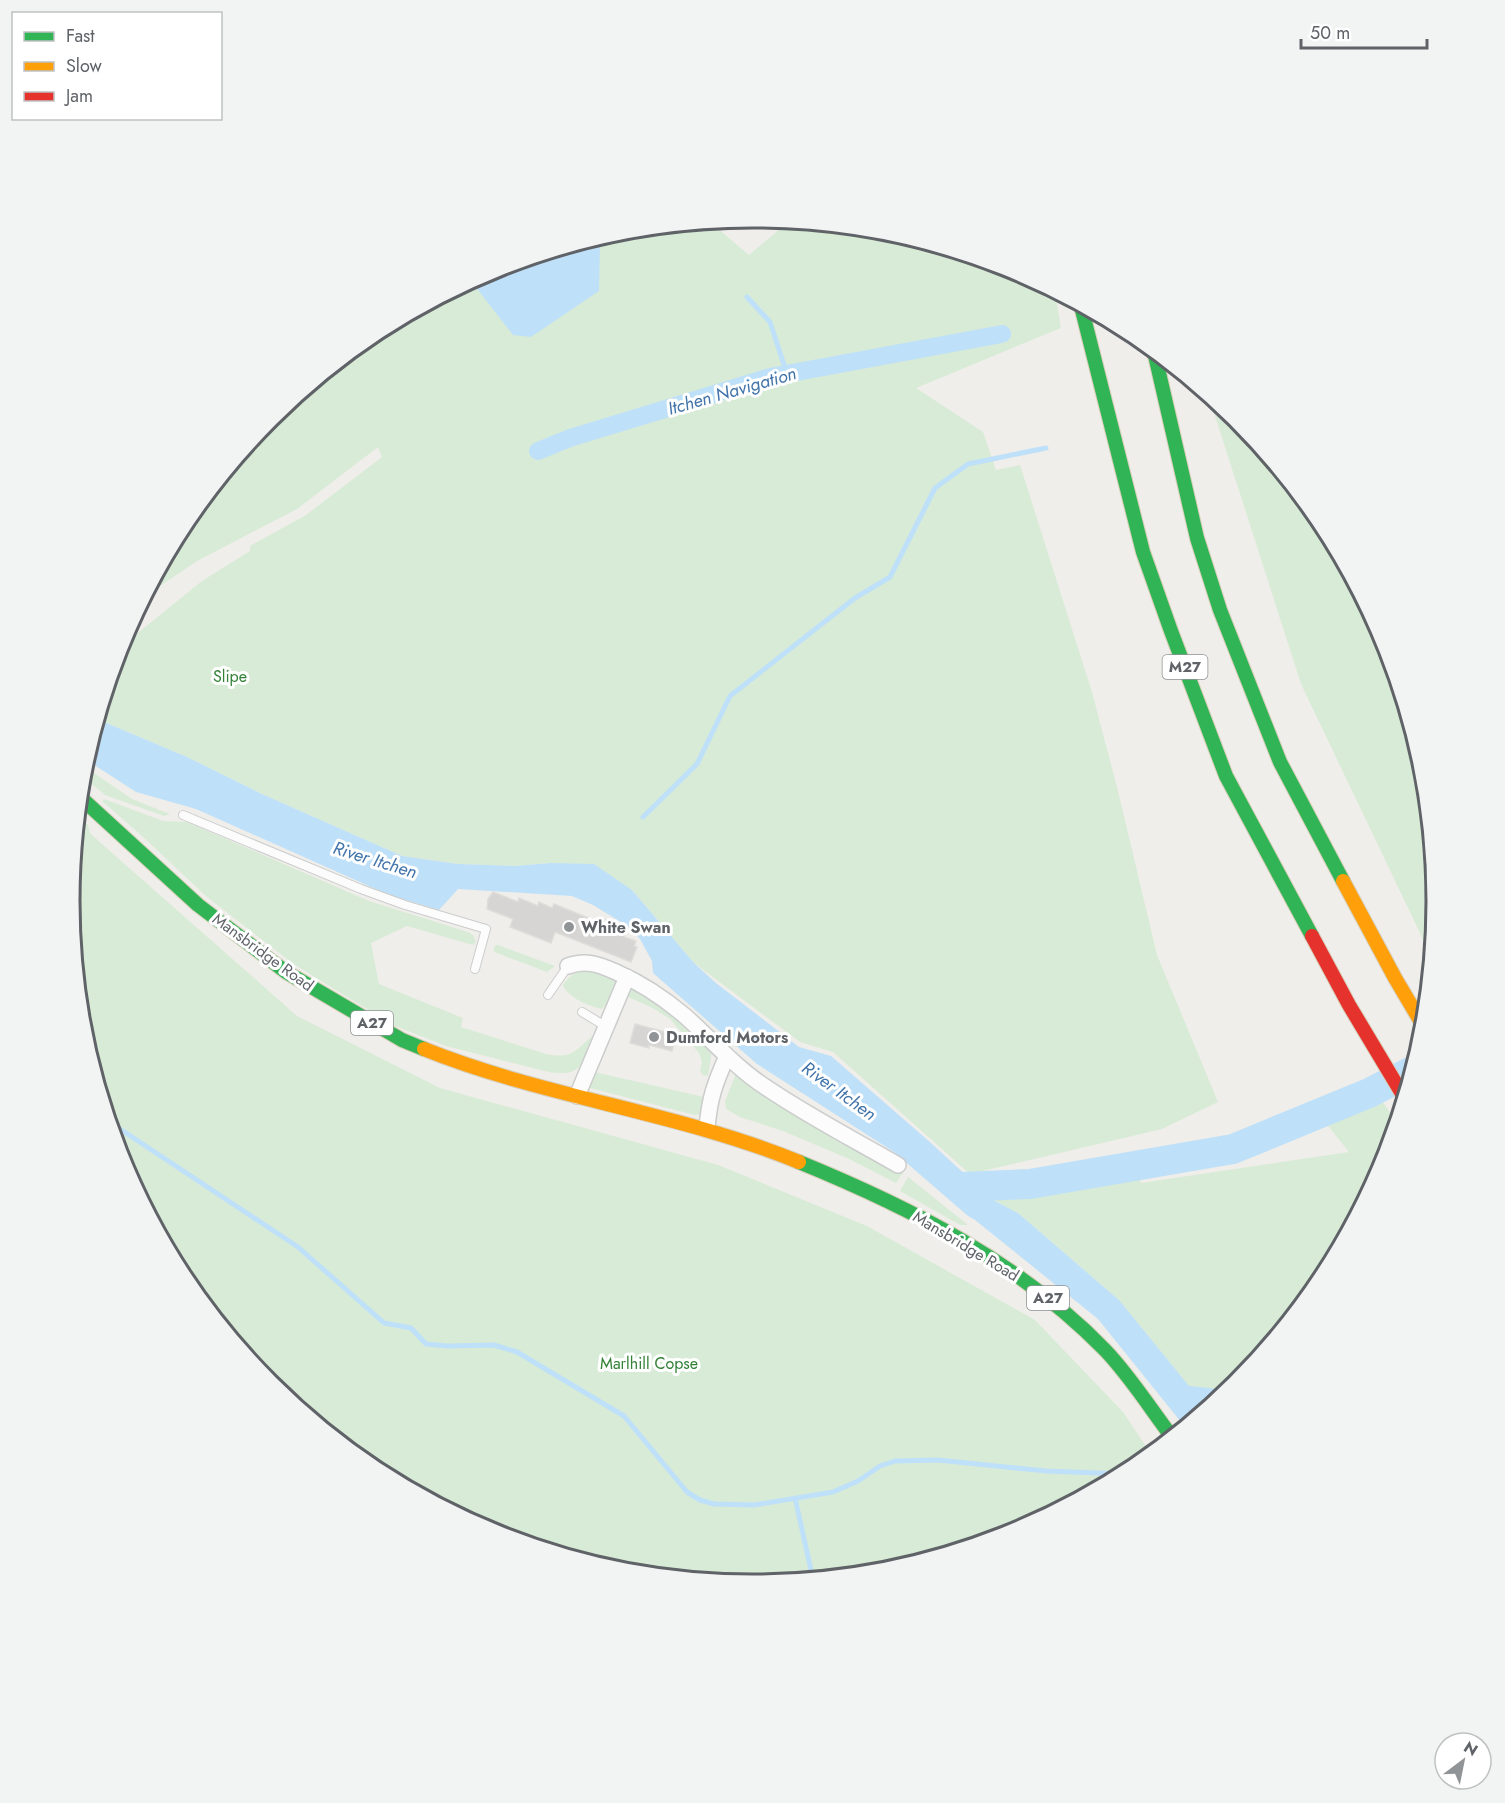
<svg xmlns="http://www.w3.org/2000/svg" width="1505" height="1803" font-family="Jost,sans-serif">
  <rect width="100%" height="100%" fill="#efeeea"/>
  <path fill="#d8ebd6" d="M 710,222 L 749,255 L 788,222 L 886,231 L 1014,270 L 1055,292 L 1061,328 L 916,388 L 983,432 L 996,470 L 1020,465 L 1092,692 L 1118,791 L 1157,955 L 1218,1102 L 1162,1129 L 970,1174 L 833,1052 L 800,1042 L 694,963 L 632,890 L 551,863 L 515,866 L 458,864 L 402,856 L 262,794 L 187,757 L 97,719 L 118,649 L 202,581 L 250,551 L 250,546 L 306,515 L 382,457 L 378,447 L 297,509 L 197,561 L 144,597 L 184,521 L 269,418 L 373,333 L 440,297 L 473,283 L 513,334 L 600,246 L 593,239 L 620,231 Z
    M 1209,397 L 1236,418 L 1321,522 L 1384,640 L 1423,769 L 1436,902 L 1431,956 L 1301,684 Z
    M 82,767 L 88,769 L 132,799 L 170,814 L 164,816 L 105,795 L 81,775 Z
    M 104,799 L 163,821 L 187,822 L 369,901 L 468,932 L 473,935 L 476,942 L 473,945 L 407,926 L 371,943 L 379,984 L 463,1018 L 461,1027 L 546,1054 C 572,1059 574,1052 592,1036 C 582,1064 583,1077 549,1072 L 446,1046 L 393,1025 L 292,963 L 207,897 L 141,835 L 102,801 Z
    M 77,815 L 88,825 L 90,833 L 103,845 L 297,1016 L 440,1088 L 718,1165 L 867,1226 L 1035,1320 L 1123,1412 L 1151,1454 L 1132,1470 L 1014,1533 L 886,1572 L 752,1585 L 619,1572 L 491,1533 L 372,1470 L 269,1385 L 184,1281 L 121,1163 L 82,1034 L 69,901 Z
    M 496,945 L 498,945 L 555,966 L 547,972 L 494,952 L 494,947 Z
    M 586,970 L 598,972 L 618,980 L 611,997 L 602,1009 C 589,1006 568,998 563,985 C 569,976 575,972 586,970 Z
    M 633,986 L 682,1019 L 712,1051 L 708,1076 L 703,1075 L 700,1071 L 702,1062 L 699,1053 L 670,1019 L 651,1007 L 628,997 Z
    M 737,1071 C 782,1115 841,1139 896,1168 L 903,1173 L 896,1183 L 847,1158 L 783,1131 L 740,1117 L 726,1109 L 725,1101 Z
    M 594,1072 L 704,1097 L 700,1114 L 695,1115 L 590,1088 L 590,1084 Z
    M 1383,1102 L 1396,1122 L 1384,1163 L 1321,1282 L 1236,1385 L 1229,1390 L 1189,1387 L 1119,1300 L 1018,1213 L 993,1200 L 993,1197 L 1012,1197 L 1137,1172 L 1141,1183 L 1349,1152 L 1325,1122 Z
    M 908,1177 L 968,1225 L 960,1225 L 900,1191 Z"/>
  <path fill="#bfe0f9" d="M 593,239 L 600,246 L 599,291 L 531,337 L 513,335 L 471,281 L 491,270 Z
    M 97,719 L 187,757 L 262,794 L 402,856 L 458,864 L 515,866 L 551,863 L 594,864 L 632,890 L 694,963 L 716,983 L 799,1047 L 831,1056 L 931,1143 L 993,1200 L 1018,1213 L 1119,1300 L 1189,1386 L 1229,1390 L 1185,1427 L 1098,1319 L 975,1220 L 968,1216 L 894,1152 L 757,1064 L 653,973 L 652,961 L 640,939 L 629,927 L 593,905 L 572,896 L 458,889 L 439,910 L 389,895 L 196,809 L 136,792 L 85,759 Z"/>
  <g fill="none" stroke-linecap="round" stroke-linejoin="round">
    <path stroke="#bfe0f9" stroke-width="5" d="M 747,297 L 770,322 L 787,374
      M 643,817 L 697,764 L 730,696 L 855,598 L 890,577 L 935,488 L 968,464 L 1046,448
      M 108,1121 L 298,1247 L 384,1323 L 411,1328 L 426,1344 L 448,1346 L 494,1345 L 517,1352 L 624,1416 L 687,1492 L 700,1500 L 714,1504 L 754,1505 L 833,1492 L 858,1481 L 880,1466 L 895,1461 L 938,1460 L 1046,1471 L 1124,1474
      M 795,1498 L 813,1579"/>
    <path stroke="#bfe0f9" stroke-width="18" d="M 538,451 L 570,438 L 770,377 L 1002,334"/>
    <path stroke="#bfe0f9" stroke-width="30" d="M 961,1187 L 1030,1184 L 1233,1149 L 1369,1093 L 1412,1071"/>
  </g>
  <path fill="#d6d5d3" stroke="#deddd9" stroke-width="1.5" d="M 493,892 L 518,902 L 519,898 L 538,906 L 539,902 L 552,908 L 554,904 L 603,924 L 605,919 L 628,928 L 624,937 L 636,941 L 634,946 L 637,947 L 631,962 L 555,932 L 551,943 L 510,927 L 513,919 L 487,909 L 488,899 Z
    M 635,1024 L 677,1035 L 672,1051 L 649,1045 L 649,1048 L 630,1043 Z"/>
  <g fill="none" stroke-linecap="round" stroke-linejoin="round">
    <g stroke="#cbcccc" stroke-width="10">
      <path id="lane" d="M 183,815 L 361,889 L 405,905 L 486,929 L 475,969
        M 548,995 L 568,966
        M 582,1012 L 605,1026"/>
    </g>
    <g stroke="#cbcccc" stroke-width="18">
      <path id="street" d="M 568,966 C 586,959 600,965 616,972 C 641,983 665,999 685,1016 C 711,1039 735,1067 764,1086 C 806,1115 853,1139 898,1165
        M 577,1096 L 627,977
        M 707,1129 C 709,1099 715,1083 727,1056"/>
    </g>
    <g stroke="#d7ceb8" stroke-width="16">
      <path id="fast" d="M 1081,306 L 1143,552 L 1171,631 L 1226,776 L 1312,936
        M 1154,351 L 1197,538 L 1220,610 L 1280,762 L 1343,881
        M 79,796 L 198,905 L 286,972 L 402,1040 L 424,1049
        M 799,1162 C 909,1207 1021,1263 1105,1350 C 1130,1376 1150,1408 1172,1437"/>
    </g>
    <g stroke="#d7ceb8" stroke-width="16">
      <path id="slow" d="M 1343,881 L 1395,978 L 1424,1027
        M 424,1049 C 546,1098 678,1112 799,1162"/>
    </g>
    <g stroke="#d7ceb8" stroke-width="16">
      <path id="jam" d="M 1312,936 L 1349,1005 L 1404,1097"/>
    </g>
    <use href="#lane" stroke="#fdfcfc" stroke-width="8"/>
    <use href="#street" stroke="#fdfcfc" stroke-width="15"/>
    <use href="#fast" stroke="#30b455" stroke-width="14"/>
    <use href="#slow" stroke="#ff9f0a" stroke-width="14"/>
    <use href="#jam" stroke="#e5322d" stroke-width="14"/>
  </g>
  <g fill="#919496" stroke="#fff" stroke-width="2">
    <circle cx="569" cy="927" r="6"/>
    <circle cx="654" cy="1037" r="6"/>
  </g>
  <g text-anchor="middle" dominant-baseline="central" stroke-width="6" stroke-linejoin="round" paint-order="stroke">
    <g fill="#fff" stroke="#8f9295" stroke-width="1.5">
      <rect x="1162.5" y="655" width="45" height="24" rx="4.5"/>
      <rect x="351" y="1011" width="42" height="24" rx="4.5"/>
      <rect x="1027" y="1286" width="42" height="24" rx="4.5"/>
    </g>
    <g font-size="15" font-weight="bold" fill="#5f6368">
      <text x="1185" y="667">M27</text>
      <text x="372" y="1023">A27</text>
      <text x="1048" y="1298">A27</text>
    </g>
    <g font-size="16" fill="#348238" stroke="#fff">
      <text x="230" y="676">Slipe</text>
      <text x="649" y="1363">Marlhill Copse</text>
    </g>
    <g font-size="16" font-weight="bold" fill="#5f6368" stroke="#fff" text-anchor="start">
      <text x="581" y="927">White Swan</text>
      <text x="666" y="1037">Dumford Motors</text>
    </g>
    <g font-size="16" fill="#5f6368" stroke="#fff">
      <text transform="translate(263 952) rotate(36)">Mansbridge Road</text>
      <text transform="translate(966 1246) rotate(31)">Mansbridge Road</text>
    </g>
    <g font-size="18" font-style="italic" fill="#4174aa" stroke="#fff">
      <text transform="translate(732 391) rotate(-16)">Itchen Navigation</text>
      <text transform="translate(375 860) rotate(17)">River Itchen</text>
      <text transform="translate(839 1091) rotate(36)">River Itchen</text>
    </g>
  </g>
  <path d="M0 0H1505V1803H0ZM80 901a673 673 0 1 1 1346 0a673 673 0 1 1-1346 0Z" fill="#f2f3f3" fill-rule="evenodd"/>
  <path fill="none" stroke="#5f6368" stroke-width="3" d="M80 901a673 673 0 1 1 1346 0a673 673 0 1 1-1346 0Z"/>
  <rect x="12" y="12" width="210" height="108" fill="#ffffff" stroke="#bfc1c3" stroke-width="1.5"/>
  <rect x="24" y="32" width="30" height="9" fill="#30b455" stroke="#bfc1c3" stroke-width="1.5"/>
  <text x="66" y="42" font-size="18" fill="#5f6368">Fast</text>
  <rect x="24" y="62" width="30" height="9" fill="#ff9f0a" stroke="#bfc1c3" stroke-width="1.5"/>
  <text x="66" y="72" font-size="18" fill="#5f6368">Slow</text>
  <rect x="24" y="92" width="30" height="9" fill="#e5322d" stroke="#bfc1c3" stroke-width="1.5"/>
  <text x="66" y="102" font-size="18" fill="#5f6368">Jam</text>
  <g transform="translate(1463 1761) rotate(32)"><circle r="28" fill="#ffffff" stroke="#bfc1c3" stroke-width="1.5"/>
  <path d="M0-4.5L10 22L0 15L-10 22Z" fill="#919496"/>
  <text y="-9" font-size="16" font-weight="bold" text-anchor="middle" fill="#5f6368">N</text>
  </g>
  <path d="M1301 39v9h126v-9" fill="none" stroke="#5f6368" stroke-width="3"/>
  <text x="1310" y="39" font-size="18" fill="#5f6368" stroke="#ffffff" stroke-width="4.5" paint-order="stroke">50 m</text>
</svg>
